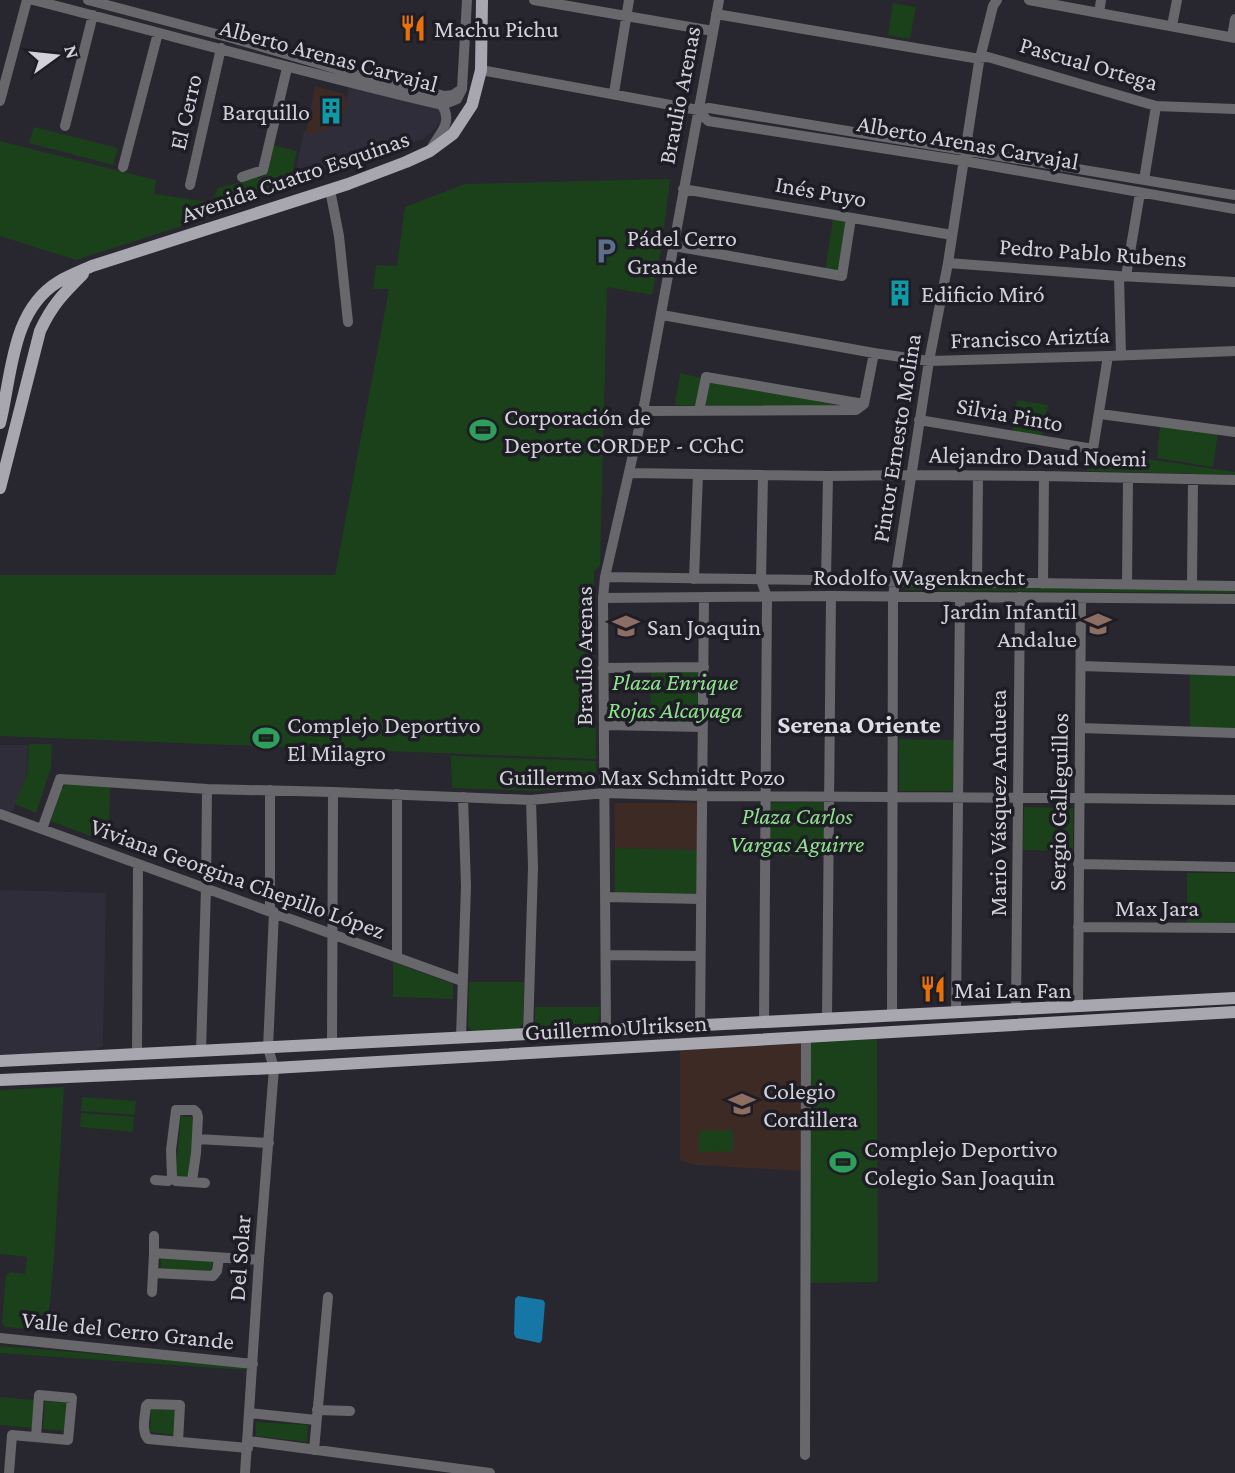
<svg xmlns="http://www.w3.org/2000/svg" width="1235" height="1473" font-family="'Crimson Pro',serif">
  <rect width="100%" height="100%" fill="#28262e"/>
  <path fill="#302d3b" d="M 349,87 L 440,108 L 443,119 L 433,131 L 423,139 L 293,184 L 304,131 L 312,132 L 342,122 Z
    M 0,745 L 28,745 L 26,775 L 13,810 L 0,820 Z
    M 0,890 L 106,893 L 103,1046 L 94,1051 L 0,1055 Z"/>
  <path fill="#3d2a25" d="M 315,86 L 344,94 L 348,101 L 342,123 L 312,134 L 306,133 Z
    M 614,803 L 698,803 L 698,850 L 615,848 Z
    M 803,1041 L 803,1171 L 694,1165 L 680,1160 L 680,1048 Z"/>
  <path fill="#1b411a" d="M 893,3 L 916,7 L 910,39 L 888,35 Z
    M 34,127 L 118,148 L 113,165 L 29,143 Z
    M 0,141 L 156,180 L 154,194 L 241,207 L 76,260 L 0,236 Z
    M 272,145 L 297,151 L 291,178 L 281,186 L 226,199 L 214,197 L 218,188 L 264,176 L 268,171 Z
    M 670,179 L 662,246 L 652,295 L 607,287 L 600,566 L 594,571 L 596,759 L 0,736 L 0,575 L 335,575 L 389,289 L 373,289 L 376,265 L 397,266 L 405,207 L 465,184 Z
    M 833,219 L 848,221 L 839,274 L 825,271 Z
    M 680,373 L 701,378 L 695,406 L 675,405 Z
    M 708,380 L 859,405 L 702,408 Z
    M 1017,400 L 1048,405 L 1041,439 L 1012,434 Z
    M 1160,425 L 1218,432 L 1213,467 L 1157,458 Z
    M 1100,452 L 1235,472 L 1235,475 L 1087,471 L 1089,459 L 1098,460 Z
    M 905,586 L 1235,588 L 1235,593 L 906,590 L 904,589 Z
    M 700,671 L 699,722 L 696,725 L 650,722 L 651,672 Z
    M 1190,672 L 1235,674 L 1235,730 L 1190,728 Z
    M 899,739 L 955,740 L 953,791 L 899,791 Z
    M 29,744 L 52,744 L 51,768 L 36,813 L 15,804 L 27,774 Z
    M 451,756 L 596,761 L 596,784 L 593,786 L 533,791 L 452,788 Z
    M 68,784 L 110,784 L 109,843 L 51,821 L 62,788 Z
    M 824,802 L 825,857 L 768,856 L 771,803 Z
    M 1024,807 L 1073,808 L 1073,851 L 1023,850 Z
    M 615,848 L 698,850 L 698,895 L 615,894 Z
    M 1187,873 L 1235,873 L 1235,923 L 1187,923 Z
    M 393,962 L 453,984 L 453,999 L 393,997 Z
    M 469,982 L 524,982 L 523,1023 L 519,1029 L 473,1031 L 468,1027 Z
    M 535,1007 L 600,1007 L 599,1024 L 594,1027 L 538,1029 L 535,1026 Z
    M 877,1039 L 878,1282 L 808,1283 L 808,1043 Z
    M 64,1087 L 54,1259 L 47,1331 L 5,1327 L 2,1322 L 6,1276 L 10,1272 L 25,1274 L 27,1257 L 0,1254 L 0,1090 Z
    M 82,1097 L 136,1101 L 135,1115 L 81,1111 Z
    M 81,1113 L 134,1117 L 133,1132 L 80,1127 Z
    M 181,1116 L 194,1117 L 188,1181 L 175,1179 Z
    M 733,1130 L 733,1151 L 699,1152 L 699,1131 Z
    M 161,1257 L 213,1260 L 210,1273 L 161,1268 Z
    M 0,1346 L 243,1366 L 245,1370 L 0,1353 Z
    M 0,1397 L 34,1400 L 32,1428 L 0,1425 Z
    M 45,1401 L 67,1403 L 64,1431 L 43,1429 Z
    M 151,1408 L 176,1410 L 174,1435 L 150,1432 Z
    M 256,1422 L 308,1425 L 307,1442 L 256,1436 Z"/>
  <path fill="#1676a5" d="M 518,1296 L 543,1300 L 545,1303 L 542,1340 L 540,1343 L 516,1338 L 514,1334 L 515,1299 Z"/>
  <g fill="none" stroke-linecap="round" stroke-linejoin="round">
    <path stroke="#68676c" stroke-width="10" d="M 33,0 C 170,35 305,73 442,105
      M 88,0 L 235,39 L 368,78 L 445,96 L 453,95 L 462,89
      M 534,0 L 713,31
      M 1029,0 L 1235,38
      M 1099,13 L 1101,0
      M 716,14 L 974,58 L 988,57 L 1156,106 L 1235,109
      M 1172,26 L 1177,0
      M 1232,37 L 1235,19
      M 481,70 L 698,110 L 709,108 L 1235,195
      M 614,93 L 629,0
      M 0,101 L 27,0
      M 442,105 L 457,99 L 462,89 L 467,0
      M 698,110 L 708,121 L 964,161 L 1235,209
      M 65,126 L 93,15
      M 430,151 C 438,134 454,124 442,105
      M 123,167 L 158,33
      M 242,177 L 263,170 L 287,68
      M 1144,180 L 1156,106
      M 190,185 L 221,48
      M 683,189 L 952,235
      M 330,190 L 339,236 L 348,322
      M 674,246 L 842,276 L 851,218
      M 948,263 L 1119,276 L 1235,282
      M 1119,276 L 1121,355
      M 1126,276 L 1140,193
      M 662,315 L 874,353 L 929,361 L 1108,356 L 1235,351
      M 643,411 L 856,410 L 864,404 L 874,353
      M 699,411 L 706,377 L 864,404
      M 1100,414 L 1235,432
      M 919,420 L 1093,449 L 1108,356
      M 629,473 L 828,476 L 911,475 L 1044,476 L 1235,480
      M 763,475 L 761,580 L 767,597 L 764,1022
      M 605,577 L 1235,586
      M 694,579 L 698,474
      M 826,580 L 828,476
      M 977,583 L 978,476
      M 1043,584 L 1044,476
      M 1127,584 L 1128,478
      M 1192,585 L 1193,479
      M 603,598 L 831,596 L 1235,599
      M 1081,666 L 1235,671
      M 603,668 L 704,667
      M 604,725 L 703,727
      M 1080,728 L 1235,733
      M 0,814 L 462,981
      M 42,829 L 60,779 L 207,789 L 333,792 L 531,800 L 605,793 L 703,796 L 1079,798 L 1235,800
      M 1078,864 L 1235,867
      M 606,897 L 701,899
      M 270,911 L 270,790
      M 1078,927 L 1235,928
      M 606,955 L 700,956
      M 397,957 L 397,794
      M 1078,1005 L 1081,598
      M 1016,1009 L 1020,597
      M 956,1012 L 960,597
      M 892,1015 L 893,597 L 895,581 L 929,361 L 948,263 L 979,62 L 993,6 L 997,0
      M 827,1019 L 831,596
      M 700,1026 L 704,598
      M 606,1030 L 603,598 L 605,577 L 643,411 L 719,0
      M 528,1034 L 533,867 L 531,800
      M 461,1037 L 466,886 L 463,797
      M 332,1044 L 333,792
      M 201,1051 L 206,888 L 207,789
      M 137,1054 L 138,864
      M 197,1139 L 269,1143
      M 172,1178 L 171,1150 L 176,1110 L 194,1110 L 197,1113 L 198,1117 L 196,1153 L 192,1181
      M 172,1178 L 176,1181 L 205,1183
      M 155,1180 L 168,1181 L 172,1178
      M 154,1253 L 154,1236
      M 219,1258 L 217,1271 L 213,1276 L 153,1273 L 154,1253 L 259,1260
      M 152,1292 L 153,1273
      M 0,1338 L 253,1364
      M 317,1410 L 350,1411
      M 250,1413 L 316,1420
      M 249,1441 L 490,1473
      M 178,1442 L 180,1405 L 148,1404 L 146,1406 C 145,1416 141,1431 148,1439 L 248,1448
      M 314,1450 L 328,1297
      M 805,1455 L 806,1038
      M 9,1473 L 12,1435 L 68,1440 L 72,1398 L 39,1395 L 36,1437
      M 245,1473 L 259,1260 L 274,1068 L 268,1048 L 274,912"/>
    <path stroke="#a8a7b0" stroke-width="12" d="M 0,423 C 12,375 11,311 58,282 C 68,276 81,271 92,266 L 348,184 L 406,162 L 430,151 L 453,134 L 472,105 L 481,70 L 482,0
      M 0,488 L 40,331 C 52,305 63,294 83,274
      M 0,1061 L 1235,998
      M 0,1080 L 274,1068 L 1235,1012"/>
  </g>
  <defs>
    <g id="restaurant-bare" transform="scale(2.1)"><path d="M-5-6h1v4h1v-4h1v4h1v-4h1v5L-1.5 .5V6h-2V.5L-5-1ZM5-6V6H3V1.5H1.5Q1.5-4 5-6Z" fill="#e8710a" stroke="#1e1d25" stroke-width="2.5" paint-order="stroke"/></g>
    <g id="building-bare" transform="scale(2.1)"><path d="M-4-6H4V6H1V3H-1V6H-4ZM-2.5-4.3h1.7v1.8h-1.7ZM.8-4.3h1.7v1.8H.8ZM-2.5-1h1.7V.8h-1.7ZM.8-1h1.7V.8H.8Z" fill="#0f9aa8" stroke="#1e1d25" stroke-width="2.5" paint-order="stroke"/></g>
    <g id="parking-bare" transform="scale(2.1)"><path d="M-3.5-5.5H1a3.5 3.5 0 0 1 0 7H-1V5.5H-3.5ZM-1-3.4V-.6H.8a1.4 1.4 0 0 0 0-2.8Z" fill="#5c6f8a" stroke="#1e1d25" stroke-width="2.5" paint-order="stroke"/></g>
    <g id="stadium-bare" transform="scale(2.1)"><path d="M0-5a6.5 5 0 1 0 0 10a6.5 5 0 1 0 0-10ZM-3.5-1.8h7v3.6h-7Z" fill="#2e9e5b" stroke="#1e1d25" stroke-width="2.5" paint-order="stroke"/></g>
    <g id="school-bare" transform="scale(2.1)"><path d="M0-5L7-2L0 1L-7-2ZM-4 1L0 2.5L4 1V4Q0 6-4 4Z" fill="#8d6e63" stroke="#1e1d25" stroke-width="2.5" paint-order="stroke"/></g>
  </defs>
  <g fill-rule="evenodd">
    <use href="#restaurant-bare" x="413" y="28"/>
    <use href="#building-bare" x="331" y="111"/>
    <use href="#parking-bare" x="606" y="251"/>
    <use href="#building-bare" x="900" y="293"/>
    <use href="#stadium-bare" x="483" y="430"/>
    <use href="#school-bare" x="1098" y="624"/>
    <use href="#school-bare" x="626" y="626"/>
    <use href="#stadium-bare" x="266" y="738"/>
    <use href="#restaurant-bare" x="933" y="989"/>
    <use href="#school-bare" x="742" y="1104"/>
    <use href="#stadium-bare" x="843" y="1162"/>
  </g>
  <g text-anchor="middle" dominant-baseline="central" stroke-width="7" stroke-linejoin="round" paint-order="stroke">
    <g font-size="24" fill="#d2d1d7" stroke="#1e1d25" text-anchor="start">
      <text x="434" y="28">Machu Pichu</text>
      <text x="310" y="111" text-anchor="end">Barquillo</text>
      <text x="627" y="237">Pádel Cerro<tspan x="627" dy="28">Grande</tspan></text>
      <text x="921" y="293">Edificio Miró</text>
      <text x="504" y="416">Corporación de<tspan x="504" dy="28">Deporte CORDEP - CChC</tspan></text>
      <text x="1077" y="610" text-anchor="end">Jardin Infantil<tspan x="1077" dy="28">Andalue</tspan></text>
      <text x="647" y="626">San Joaquin</text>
      <text x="287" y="724">Complejo Deportivo<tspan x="287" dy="28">El Milagro</tspan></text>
      <text x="954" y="989">Mai Lan Fan</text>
      <text x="763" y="1090">Colegio<tspan x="763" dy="28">Cordillera</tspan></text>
      <text x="864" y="1148">Complejo Deportivo<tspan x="864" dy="28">Colegio San Joaquin</tspan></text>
    </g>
    <g font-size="24" fill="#d2d1d7" stroke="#1e1d25">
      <text transform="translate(329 55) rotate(15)">Alberto Arenas Carvajal</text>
      <text transform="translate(1089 63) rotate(16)">Pascual Ortega</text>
      <text transform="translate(679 95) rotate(-79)">Braulio Arenas</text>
      <text transform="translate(185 112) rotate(-77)">El Cerro</text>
      <text transform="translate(968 142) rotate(10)">Alberto Arenas Carvajal</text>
      <text transform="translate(295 176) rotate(-19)">Avenida Cuatro Esquinas</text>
      <text transform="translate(821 191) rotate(10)">Inés Puyo</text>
      <text transform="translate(1093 252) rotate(4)">Pedro Pablo Rubens</text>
      <text transform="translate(1030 337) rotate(-2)">Francisco Ariztía</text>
      <text transform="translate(1010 414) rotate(10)">Silvia Pinto</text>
      <text transform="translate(896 438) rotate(-81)">Pintor Ernesto Molina</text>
      <text transform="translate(1038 456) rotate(1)">Alejandro Daud Noemi</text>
      <text x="919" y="576">Rodolfo Wagenknecht</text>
      <text transform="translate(583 656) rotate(-90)">Braulio Arenas</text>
      <text x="642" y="776">Guillermo Max Schmidtt Pozo</text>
      <text transform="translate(1058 802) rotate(-89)">Sergio Galleguillos</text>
      <text transform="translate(997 803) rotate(-90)">Mario Vásquez Andueta</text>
      <text transform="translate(238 878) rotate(20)">Viviana Georgina Chepillo López</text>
      <text x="1157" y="907">Max Jara</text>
      <text transform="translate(616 1027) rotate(-3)">Guillermo Ulriksen</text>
      <text transform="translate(239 1258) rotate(-86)">Del Solar</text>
      <text transform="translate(128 1330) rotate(6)">Valle del Cerro Grande</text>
    </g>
    <g font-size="24" font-style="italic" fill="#90e18d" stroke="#1e1d25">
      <text x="675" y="681">Plaza Enrique<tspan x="675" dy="28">Rojas Alcayaga</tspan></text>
      <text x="797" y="815">Plaza Carlos<tspan x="797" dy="28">Vargas Aguirre</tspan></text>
    </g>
    <g font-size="26" font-weight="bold" fill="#dedce7" stroke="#1e1d25">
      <text x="859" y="724">Serena Oriente</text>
    </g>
  </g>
  <g transform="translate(56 56) rotate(75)" stroke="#1e1d25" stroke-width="5" paint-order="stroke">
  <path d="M0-5L12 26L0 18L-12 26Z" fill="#d2d1d7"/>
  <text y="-10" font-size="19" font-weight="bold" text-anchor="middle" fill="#d2d1d7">N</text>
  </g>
</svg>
